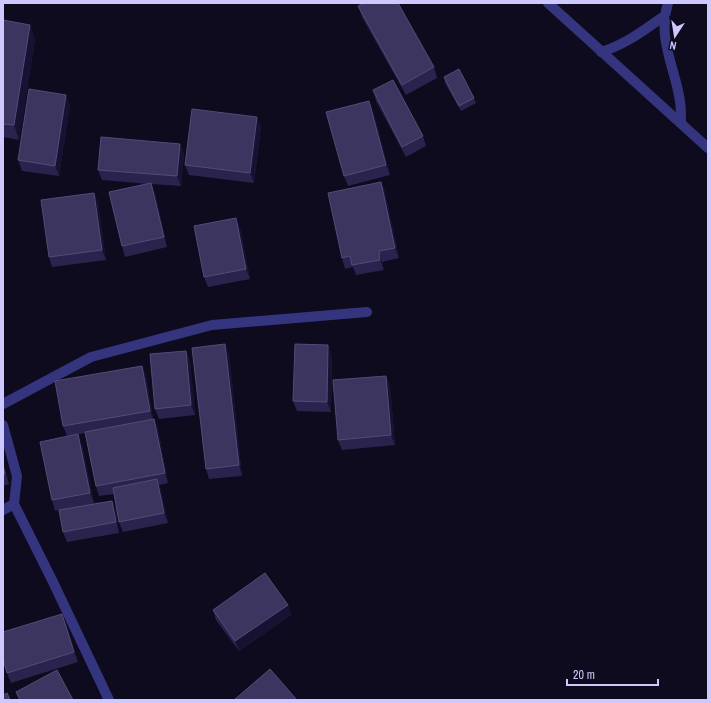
<svg xmlns="http://www.w3.org/2000/svg" width="711" height="703" font-family="'Archivo Narrow',sans-serif">
  <rect width="100%" height="100%" fill="#0e0b1e"/>
  <g fill="none" stroke-linecap="round" stroke-linejoin="round">
    <path stroke="#35357f" stroke-width="10" d="M 548,3 L 708,148
      M 668,3 C 657,39 675,67 680,101 C 681,108 681,116 681,123
      M 601,52 C 626,44 643,31 664,16
      M 3,404 L 91,357 L 212,325 L 367,312
      M 3,425 L 17,476 L 14,504 L 3,510
      M 14,504 L 53,582 L 109,700"/>
  </g>
  <path fill="#2a234d" d="M 358,6 L 434,67 L 437,78 L 406,95 L 362,17 Z
    M 3,20 L 30,25 L 35,40 L 19,140 L 3,137 Z
    M 444,77 L 474,98 L 476,103 L 461,111 L 445,83 Z
    M 373,90 L 423,136 L 426,146 L 406,157 L 376,101 Z
    M 70,105 L 59,176 L 22,171 L 18,160 Z
    M 373,111 L 390,175 L 348,186 L 344,176 Z
    M 261,127 L 254,183 L 189,175 L 185,165 Z
    M 180,144 L 184,154 L 181,186 L 151,184 L 155,193 L 167,247 L 125,257 L 122,246 L 148,184 L 102,180 L 98,170 Z
    M 381,182 L 385,192 L 399,258 L 382,262 L 384,270 L 356,275 L 353,267 L 345,269 L 342,258 Z
    M 94,193 L 98,203 L 106,260 L 52,267 L 49,257 Z
    M 240,228 L 250,279 L 208,287 L 204,277 Z
    M 186,351 L 190,361 L 195,415 L 159,419 L 155,409 Z
    M 229,354 L 242,476 L 209,479 L 206,469 Z
    M 332,355 L 331,412 L 297,411 L 293,401 Z
    M 142,366 L 146,376 L 153,419 L 154,419 L 158,429 L 168,483 L 159,485 L 161,490 L 168,523 L 123,532 L 119,522 L 114,494 L 99,496 L 96,486 L 85,433 L 67,436 L 63,426 Z
    M 386,376 L 390,386 L 395,445 L 342,450 L 338,440 Z
    M 82,445 L 94,503 L 112,501 L 116,511 L 119,533 L 67,542 L 63,532 L 59,510 L 55,511 L 52,500 Z
    M 3,463 L 9,484 L 3,486 Z
    M 288,605 L 291,615 L 239,651 L 216,620 L 213,610 Z
    M 66,624 L 78,662 L 11,683 L 7,673 Z"/>
  <path fill="#181232" d="M 30,25 L 35,40 L 19,140 L 14,125 Z
    M 66,95 L 70,105 L 59,176 L 55,166 Z
    M 369,101 L 373,111 L 390,175 L 386,165 Z
    M 257,117 L 261,127 L 254,183 L 250,173 Z
    M 180,144 L 184,154 L 181,186 L 177,176 Z
    M 381,182 L 385,192 L 399,258 L 395,248 Z
    M 151,183 L 155,193 L 167,247 L 164,237 Z
    M 94,193 L 98,203 L 106,260 L 102,250 Z
    M 236,218 L 240,228 L 250,279 L 246,269 Z
    M 379,251 L 382,262 L 384,270 L 380,260 Z
    M 225,344 L 229,354 L 242,476 L 239,465 Z
    M 328,345 L 332,355 L 331,412 L 327,402 Z
    M 186,351 L 190,361 L 195,415 L 191,405 Z
    M 142,366 L 146,376 L 153,421 L 150,411 Z
    M 386,376 L 390,386 L 395,445 L 391,435 Z
    M 154,419 L 158,429 L 168,483 L 165,473 Z
    M 78,434 L 82,445 L 94,503 L 90,493 Z
    M 3,463 L 9,484 L 3,465 Z
    M 157,479 L 161,490 L 168,523 L 164,513 Z
    M 112,501 L 116,511 L 119,533 L 116,522 Z
    M 288,605 L 291,615 L 239,651 L 235,641 Z
    M 62,614 L 66,624 L 78,662 L 74,652 Z"/>
  <path fill="#3c3560" stroke="#524c79" d="M 364,3 L 398,3 L 434,67 L 402,85 L 358,6 Z
    M 3,20 L 30,25 L 14,125 L 3,124 Z
    M 459,69 L 474,98 L 459,106 L 444,77 Z
    M 393,80 L 423,136 L 402,147 L 373,90 Z
    M 29,89 L 66,95 L 55,166 L 18,160 Z
    M 369,101 L 386,165 L 344,176 L 326,112 Z
    M 192,109 L 257,117 L 250,173 L 185,165 Z
    M 101,137 L 180,144 L 177,176 L 98,170 Z
    M 381,182 L 395,248 L 379,251 L 380,260 L 352,265 L 350,256 L 342,258 L 328,193 Z
    M 151,183 L 164,237 L 122,246 L 109,192 Z
    M 94,193 L 102,250 L 49,257 L 41,200 Z
    M 236,218 L 246,269 L 204,277 L 194,226 Z
    M 225,344 L 239,465 L 206,469 L 192,348 Z
    M 295,344 L 328,345 L 327,402 L 293,401 Z
    M 186,351 L 191,405 L 155,409 L 150,354 Z
    M 142,366 L 150,411 L 63,426 L 55,381 Z
    M 386,376 L 391,435 L 338,440 L 333,380 Z
    M 154,419 L 165,473 L 96,486 L 85,432 Z
    M 78,434 L 90,493 L 52,500 L 40,442 Z
    M 3,465 L 5,474 L 3,474 Z
    M 157,479 L 164,513 L 119,522 L 113,488 Z
    M 112,501 L 116,522 L 63,532 L 59,510 Z
    M 265,573 L 288,605 L 235,641 L 213,610 Z
    M 62,614 L 74,652 L 7,673 L 3,659 L 3,632 Z
    M 270,669 L 297,700 L 234,700 Z
    M 57,670 L 73,700 L 20,700 L 16,692 Z
    M 7,693 L 10,700 L 3,700 L 3,695 Z"/>
  <rect width="711" height="703" fill="none" stroke="#cdc9ff" stroke-width="8"/>
  <g transform="translate(675 36) rotate(192)" stroke="#0e0b1e" stroke-width="3" paint-order="stroke">
  <path d="M0-3L7 15L0 10L-7 15Z" fill="#cdc9ff"/>
  <text y="-6" font-size="11" font-weight="bold" text-anchor="middle" fill="#cdc9ff">N</text>
  </g>
  <path d="M567 679v6h91v-6" fill="none" stroke="#cdc9ff" stroke-width="2"/>
  <text x="573" y="679" font-size="12" fill="#cdc9ff" stroke="#0e0b1e" stroke-width="3" paint-order="stroke">20 m</text>
</svg>
